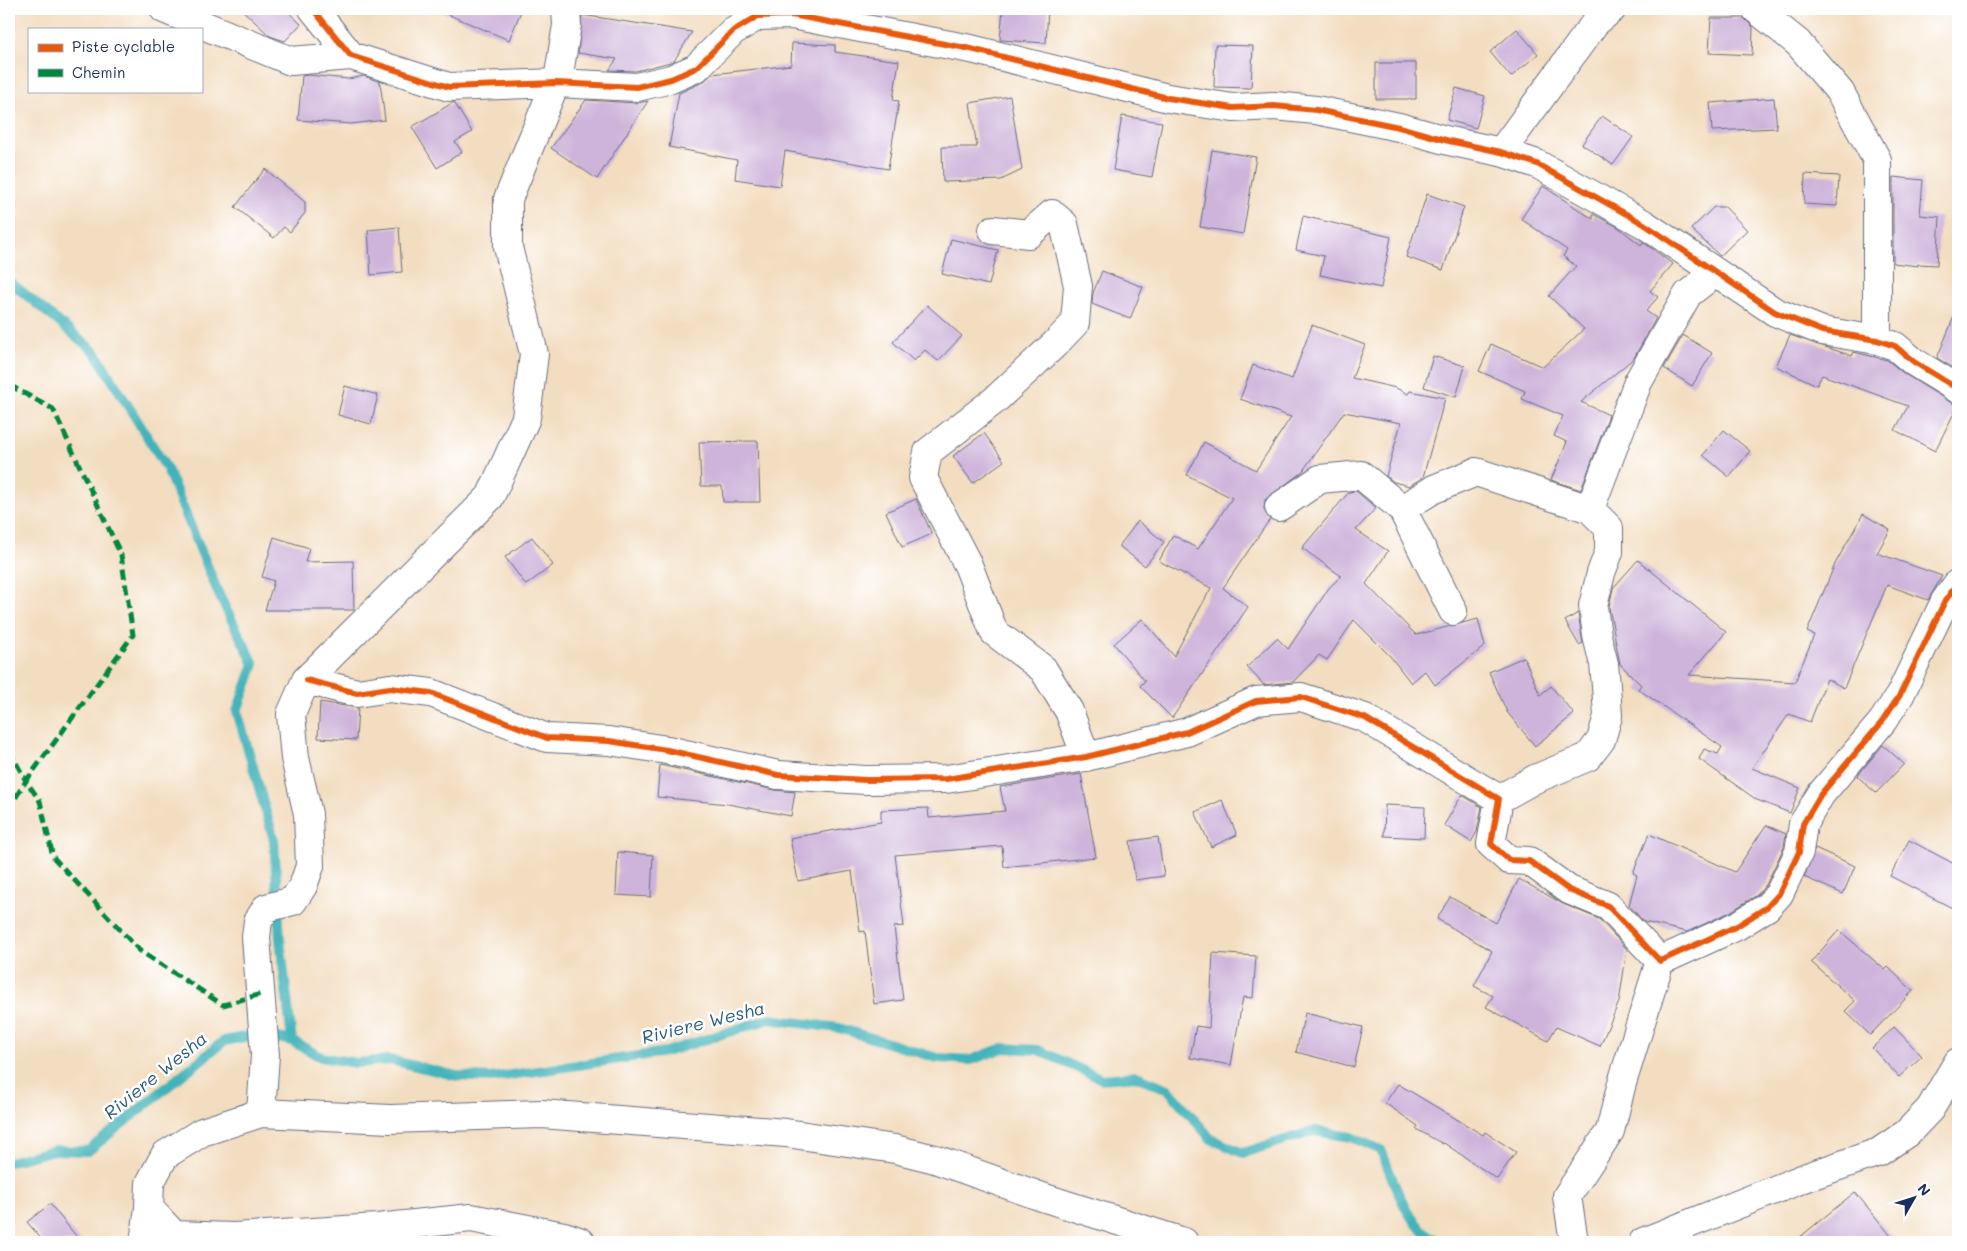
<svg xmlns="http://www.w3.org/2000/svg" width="1967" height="1251" font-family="Mali,sans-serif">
  <rect width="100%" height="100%" fill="#fff"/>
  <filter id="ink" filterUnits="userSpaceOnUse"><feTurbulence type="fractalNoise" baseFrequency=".02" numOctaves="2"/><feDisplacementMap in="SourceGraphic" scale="10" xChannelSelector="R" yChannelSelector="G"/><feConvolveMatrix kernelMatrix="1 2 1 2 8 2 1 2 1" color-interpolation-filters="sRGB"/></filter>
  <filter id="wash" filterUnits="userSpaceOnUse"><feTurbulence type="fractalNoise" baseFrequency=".0096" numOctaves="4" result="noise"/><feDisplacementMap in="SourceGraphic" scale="20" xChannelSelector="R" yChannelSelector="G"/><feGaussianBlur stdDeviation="1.12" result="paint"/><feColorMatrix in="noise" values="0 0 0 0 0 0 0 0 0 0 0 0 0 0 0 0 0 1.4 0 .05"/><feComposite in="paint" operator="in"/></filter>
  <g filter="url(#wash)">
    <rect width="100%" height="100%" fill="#f3ddc0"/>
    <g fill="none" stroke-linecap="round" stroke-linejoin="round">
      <path stroke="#43b3ba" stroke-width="10" d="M 9,281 L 95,352 L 167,469 L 220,597 L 254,664 L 237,711 L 274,840 L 280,939 L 292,1041
        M 9,1162 L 54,1150 L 88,1151 L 224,1041 L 259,1034 L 292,1041 L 321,1057 L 356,1063 L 390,1060 L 457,1076 L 491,1078 L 666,1052 L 769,1019 L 839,1028 L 937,1058 L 971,1060 L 1003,1048 L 1038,1050 L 1102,1079 L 1136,1076 L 1168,1089 L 1211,1139 L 1243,1153 L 1314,1131 L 1351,1137 L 1381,1150 C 1395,1183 1406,1229 1442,1242"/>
    </g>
    <g id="blocks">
      <path fill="#ceb3da" d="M 241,9 L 285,9 L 301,24 L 285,41 L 270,36 Z
        M 435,9 L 522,9 L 509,40 Z
        M 1003,9 L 1048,9 L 1046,43 L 1000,40 Z
        M 582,15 L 654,26 L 692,32 L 674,61 L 636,71 L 609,70 L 617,59 L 578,53 Z
        M 1711,18 L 1744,18 L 1753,27 L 1752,55 L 1709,53 Z
        M 1517,29 L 1538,54 L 1511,77 L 1490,52 Z
        M 792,43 L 835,45 L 835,52 L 899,61 L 893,100 L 899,101 L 888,169 L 785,151 L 780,186 L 735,179 L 737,160 L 669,147 L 679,93 L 703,82 L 712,74 L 791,65 Z
        M 1215,45 L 1253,46 L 1251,88 L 1214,87 Z
        M 1376,63 L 1416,63 L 1416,99 L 1376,99 Z
        M 308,75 L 348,79 L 364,76 L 380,82 L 385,120 L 351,124 L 298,120 L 302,76 Z
        M 1456,88 L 1485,96 L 1476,128 L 1447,120 Z
        M 1010,96 L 1022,170 L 1001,180 L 943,182 L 942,147 L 977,147 L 970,103 Z
        M 1774,98 L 1777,128 L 1712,131 L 1710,103 Z
        M 586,100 L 636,103 L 648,101 L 597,179 L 551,148 Z
        M 454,102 L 472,132 L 455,142 L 462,152 L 437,168 L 412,127 Z
        M 1122,116 L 1162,122 L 1152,177 L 1113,170 Z
        M 1602,116 L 1633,137 L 1613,165 L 1582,144 Z
        M 1212,150 L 1256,157 L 1243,234 L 1200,227 Z
        M 265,169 L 305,202 L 305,213 L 290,232 L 284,227 L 274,238 L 235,207 Z
        M 1805,174 L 1839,176 L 1837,206 L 1804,204 Z
        M 1893,177 L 1923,180 L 1920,215 L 1940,217 L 1937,265 L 1918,264 L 1918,266 L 1893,263 Z
        M 1543,186 L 1593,219 L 1593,214 L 1618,227 L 1641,245 L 1643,242 L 1673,264 L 1650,291 L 1658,297 L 1646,311 L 1656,318 L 1634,358 L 1581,402 L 1609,415 L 1581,490 L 1551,480 L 1567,442 L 1554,436 L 1563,416 L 1522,399 L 1525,391 L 1479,371 L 1491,344 L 1543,367 L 1584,329 L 1549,296 L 1576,266 L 1563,256 L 1567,250 L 1521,219 Z
        M 1427,194 L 1464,207 L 1443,270 L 1406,257 Z
        M 1714,207 L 1725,207 L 1747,230 L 1720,256 L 1691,229 Z
        M 1303,216 L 1391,237 L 1381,288 L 1320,275 L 1324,256 L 1296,250 Z
        M 399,227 L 402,272 L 371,275 L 368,230 Z
        M 951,239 L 998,250 L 989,285 L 942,274 Z
        M 1102,271 L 1143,287 L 1130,319 L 1092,304 L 1093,293 Z
        M 927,305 L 962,336 L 938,361 L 925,350 L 914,361 L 893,342 Z
        M 1958,307 L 1958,371 L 1937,358 Z
        M 1312,325 L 1365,345 L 1352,378 L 1396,388 L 1408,394 L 1410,391 L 1445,398 L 1423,477 L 1409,486 L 1394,482 L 1386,476 L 1401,423 L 1344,412 L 1302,472 L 1265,500 L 1264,509 L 1270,519 L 1223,588 L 1248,607 L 1172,718 L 1140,686 L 1145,681 L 1114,644 L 1142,619 L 1174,656 L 1211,588 L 1159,561 L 1173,535 L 1198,549 L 1232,498 L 1187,475 L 1204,442 L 1256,470 L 1291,417 L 1240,399 L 1253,365 L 1292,379 Z
        M 1683,335 L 1712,353 L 1692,386 L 1664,368 Z
        M 1790,335 L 1852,356 L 1854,352 L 1887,360 L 1906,375 L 1950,402 L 1958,405 L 1935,451 L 1895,430 L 1908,406 L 1822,375 L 1817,385 L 1776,366 Z
        M 1433,356 L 1465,366 L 1456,397 L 1424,387 Z
        M 345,386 L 378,395 L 371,424 L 338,415 Z
        M 1724,430 L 1750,451 L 1729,477 L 1703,455 Z
        M 984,433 L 1004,461 L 973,483 L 953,456 Z
        M 758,441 L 760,502 L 723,502 L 722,486 L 701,486 L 699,442 Z
        M 1356,491 L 1376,508 L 1356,530 L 1388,551 L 1366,584 L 1416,635 L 1478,619 L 1485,646 L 1435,685 L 1425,671 L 1411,683 L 1390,656 L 1354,620 L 1327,660 L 1319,655 L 1293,682 L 1264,685 L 1247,667 L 1277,638 L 1288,649 L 1329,588 L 1341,576 L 1302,548 L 1349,492 Z
        M 916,499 L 932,534 L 902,547 L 886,512 Z
        M 1863,514 L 1890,530 L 1877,553 L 1942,576 L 1928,600 L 1887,585 L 1844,688 L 1827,679 L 1810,722 L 1789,714 L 1752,768 L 1800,788 L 1790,813 L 1757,800 L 1699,759 L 1704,749 L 1718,754 L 1722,747 L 1638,689 L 1641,685 L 1620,664 L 1609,607 L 1613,588 L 1638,560 L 1726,632 L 1689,675 L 1795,682 L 1814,635 L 1807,632 L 1835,564 Z
        M 1138,521 L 1164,542 L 1145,566 L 1119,546 Z
        M 274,537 L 309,548 L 305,562 L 353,561 L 354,610 L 265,610 L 274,581 L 262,577 Z
        M 532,537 L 553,565 L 526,585 L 505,557 Z
        M 1578,613 L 1583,643 L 1579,645 L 1565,621 Z
        M 1524,657 L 1540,695 L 1551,686 L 1574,714 L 1535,746 L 1507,712 L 1489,672 Z
        M 320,702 L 358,708 L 356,740 L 318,738 Z
        M 1883,745 L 1904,764 L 1876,793 L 1857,776 Z
        M 660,765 L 775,790 L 795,792 L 791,816 L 728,804 L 657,797 Z
        M 1081,774 L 1096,857 L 1004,867 L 1002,846 L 895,855 L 904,926 L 894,927 L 903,1000 L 874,1004 L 865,931 L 860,932 L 852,871 L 798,881 L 790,838 L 881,822 L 881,810 L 928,808 L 929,818 L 1005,811 L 1000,787 Z
        M 1462,795 L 1482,807 L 1477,832 L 1471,842 L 1444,825 Z
        M 1222,800 L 1237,835 L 1211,847 L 1195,812 Z
        M 1385,805 L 1425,807 L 1424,838 L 1384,836 Z
        M 1766,825 L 1786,834 L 1784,847 L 1766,885 L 1757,895 L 1730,912 L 1687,932 L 1644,922 L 1629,905 L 1637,875 L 1633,873 L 1649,834 L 1735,872 Z
        M 1158,837 L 1164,876 L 1135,880 L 1130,841 Z
        M 1909,840 L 1958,866 L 1958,911 L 1890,876 Z
        M 1815,848 L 1855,866 L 1843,894 L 1804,877 Z
        M 618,852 L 653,855 L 651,897 L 616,895 Z
        M 1519,879 L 1563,904 L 1599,919 L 1627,949 L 1619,1002 L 1600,1046 L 1556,1027 L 1548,1041 L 1486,1007 L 1493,996 L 1474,986 L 1492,951 L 1437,919 L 1450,897 L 1496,923 Z
        M 1839,930 L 1885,970 L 1888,967 L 1913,991 L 1870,1035 L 1845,1011 L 1855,1001 L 1811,962 Z
        M 1213,953 L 1256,956 L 1253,998 L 1243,997 L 1231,1065 L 1190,1058 L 1196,1026 L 1209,1028 Z
        M 1305,1013 L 1363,1027 L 1354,1067 L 1296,1052 Z
        M 1894,1027 L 1922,1056 L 1899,1077 L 1872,1048 Z
        M 1398,1084 L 1483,1135 L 1485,1132 L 1516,1152 L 1497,1179 L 1444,1143 L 1443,1144 L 1416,1129 L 1418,1126 L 1385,1103 Z
        M 1855,1192 L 1896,1242 L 1794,1242 Z
        M 50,1204 L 81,1242 L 44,1242 L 27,1222 Z"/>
    </g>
  </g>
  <g filter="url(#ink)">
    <use href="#blocks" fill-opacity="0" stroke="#676c80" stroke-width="1"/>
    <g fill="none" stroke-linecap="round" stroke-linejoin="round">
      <g stroke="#676c80" stroke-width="30">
        <path id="minor" d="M 164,9 L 291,61 L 351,56
          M 313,9 L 351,56 L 449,87 L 556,83 L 637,87 L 671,79 L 696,68 L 733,31 L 758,16 L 792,15 L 971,49 L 1168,98 L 1233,108 L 1274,106 L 1316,110 L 1399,127 L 1449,141 L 1501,152 L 1537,164 L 1644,224 L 1775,312 L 1822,331 L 1877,340 L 1895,346 L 1914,362 L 1958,389
          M 1756,9 L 1798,43 L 1840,92 L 1877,160 L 1877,340
          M 1501,152 L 1595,23 L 1612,9
          M 993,230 L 1029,234 L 1052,214 L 1064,224 L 1078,286 L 1075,323 L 1055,344 L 995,400 L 928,452 L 923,478 L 968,565 L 994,632 L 1043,669 L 1069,711 L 1086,757
          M 1279,507 L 1320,479 L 1361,475 L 1402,509 L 1434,489 L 1476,472 L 1590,509
          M 1402,509 L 1453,611
          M 306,680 L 357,693 L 390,688 L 431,693 L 547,738 L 609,741 L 667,750 L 778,775 L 866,780 L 946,779 L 1086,757 L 1187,732 L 1256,701 L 1301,697 L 1365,718 L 1499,799 L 1491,844 L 1509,860 L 1529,861 L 1569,890 L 1608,906 L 1660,961 L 1737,926 L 1767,907 L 1779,894 L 1799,852 L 1803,824 L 1821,794 L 1882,722 L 1900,695 L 1945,601 L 1958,583
          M 1499,799 L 1535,779 L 1588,757 L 1601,740 L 1608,716 L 1606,686 L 1604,664 L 1597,636 L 1593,606 L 1601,573 L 1609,552 L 1609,528 L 1590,509 L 1638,382 L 1688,294 L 1715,273
          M 261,1113 L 265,1055 L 256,937 L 258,921 L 266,908 L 293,901 L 303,886 L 310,866 L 308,814 L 295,758 L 291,714 L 306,680 L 490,497 L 526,418 L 534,354 L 508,247 L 508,199 L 559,74 L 567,25 L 566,9
          M 144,1242 L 149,1208
          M 581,1242 L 564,1236 L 471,1218 L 377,1228 L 234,1237 L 174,1235 L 149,1208 L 150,1183 L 165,1155 L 202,1132 L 261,1113 L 390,1119 L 542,1114 L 786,1133 L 895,1149 L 935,1159 L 1045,1198 L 1184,1242
          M 1574,1242 L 1567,1196 L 1610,1131 L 1622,1083 L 1660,961
          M 1643,1242 L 1807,1177 L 1879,1152 L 1907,1133 L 1930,1109 L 1958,1062"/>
      </g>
      <use href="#minor" stroke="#fff" stroke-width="28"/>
      <path stroke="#00873e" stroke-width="5" stroke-dasharray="10 5" stroke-linecap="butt" d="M 9,385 L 53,409 L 121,555 L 133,635 L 26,781 L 40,801 L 53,857 L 139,950 L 223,1005 L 261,994
        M 9,750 L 26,781 L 9,808"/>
      <g stroke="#fff" stroke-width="9">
        <path id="cycleway" d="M 313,9 L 351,56 L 449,87 L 556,83 L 637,87 L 671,79 L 696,68 L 733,31 L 758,16 L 792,15 L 971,49 L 1168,98 L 1233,108 L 1274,106 L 1316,110 L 1399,127 L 1449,141 L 1501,152 L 1537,164 L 1644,224 L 1775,312 L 1822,331 L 1877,340 L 1895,346 L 1914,362 L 1958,389
          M 306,680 L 357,693 L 390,688 L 431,693 L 547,738 L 609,741 L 667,750 L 778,775 L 866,780 L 946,779 L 1086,757 L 1187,732 L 1256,701 L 1301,697 L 1365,718 L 1499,799 L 1491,844 L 1509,860 L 1529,861 L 1569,890 L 1608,906 L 1660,961 L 1737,926 L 1767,907 L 1779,894 L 1799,852 L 1803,824 L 1821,794 L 1882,722 L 1900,695 L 1945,601 L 1958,583"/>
      </g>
      <use href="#cycleway" stroke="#e8590c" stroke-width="6"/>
    </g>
  </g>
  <g text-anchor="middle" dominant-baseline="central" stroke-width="5" stroke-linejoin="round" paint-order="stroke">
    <g font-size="18" font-style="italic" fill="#295d7e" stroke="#fff">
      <text transform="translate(703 1022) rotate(-14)">Riviere Wesha</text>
      <text transform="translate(155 1075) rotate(-39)">Riviere Wesha</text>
    </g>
  </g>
  <rect width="1967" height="1251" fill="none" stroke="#fff" stroke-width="30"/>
  <rect x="28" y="28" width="175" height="65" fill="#ffffff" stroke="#a4acbf"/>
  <rect x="38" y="44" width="25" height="8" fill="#e8590c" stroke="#a4acbf"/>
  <text x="72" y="52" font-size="15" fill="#1b2f5e">Piste cyclable</text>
  <rect x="38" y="69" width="25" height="8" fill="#00873e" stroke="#a4acbf"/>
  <text x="72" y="78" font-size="15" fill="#1b2f5e">Chemin</text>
  <g transform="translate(1914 1198) rotate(51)" stroke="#ffffff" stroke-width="4" paint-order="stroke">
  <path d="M0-4L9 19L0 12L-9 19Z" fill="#1b2f5e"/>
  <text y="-8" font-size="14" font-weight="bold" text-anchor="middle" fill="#1b2f5e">N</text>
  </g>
</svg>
